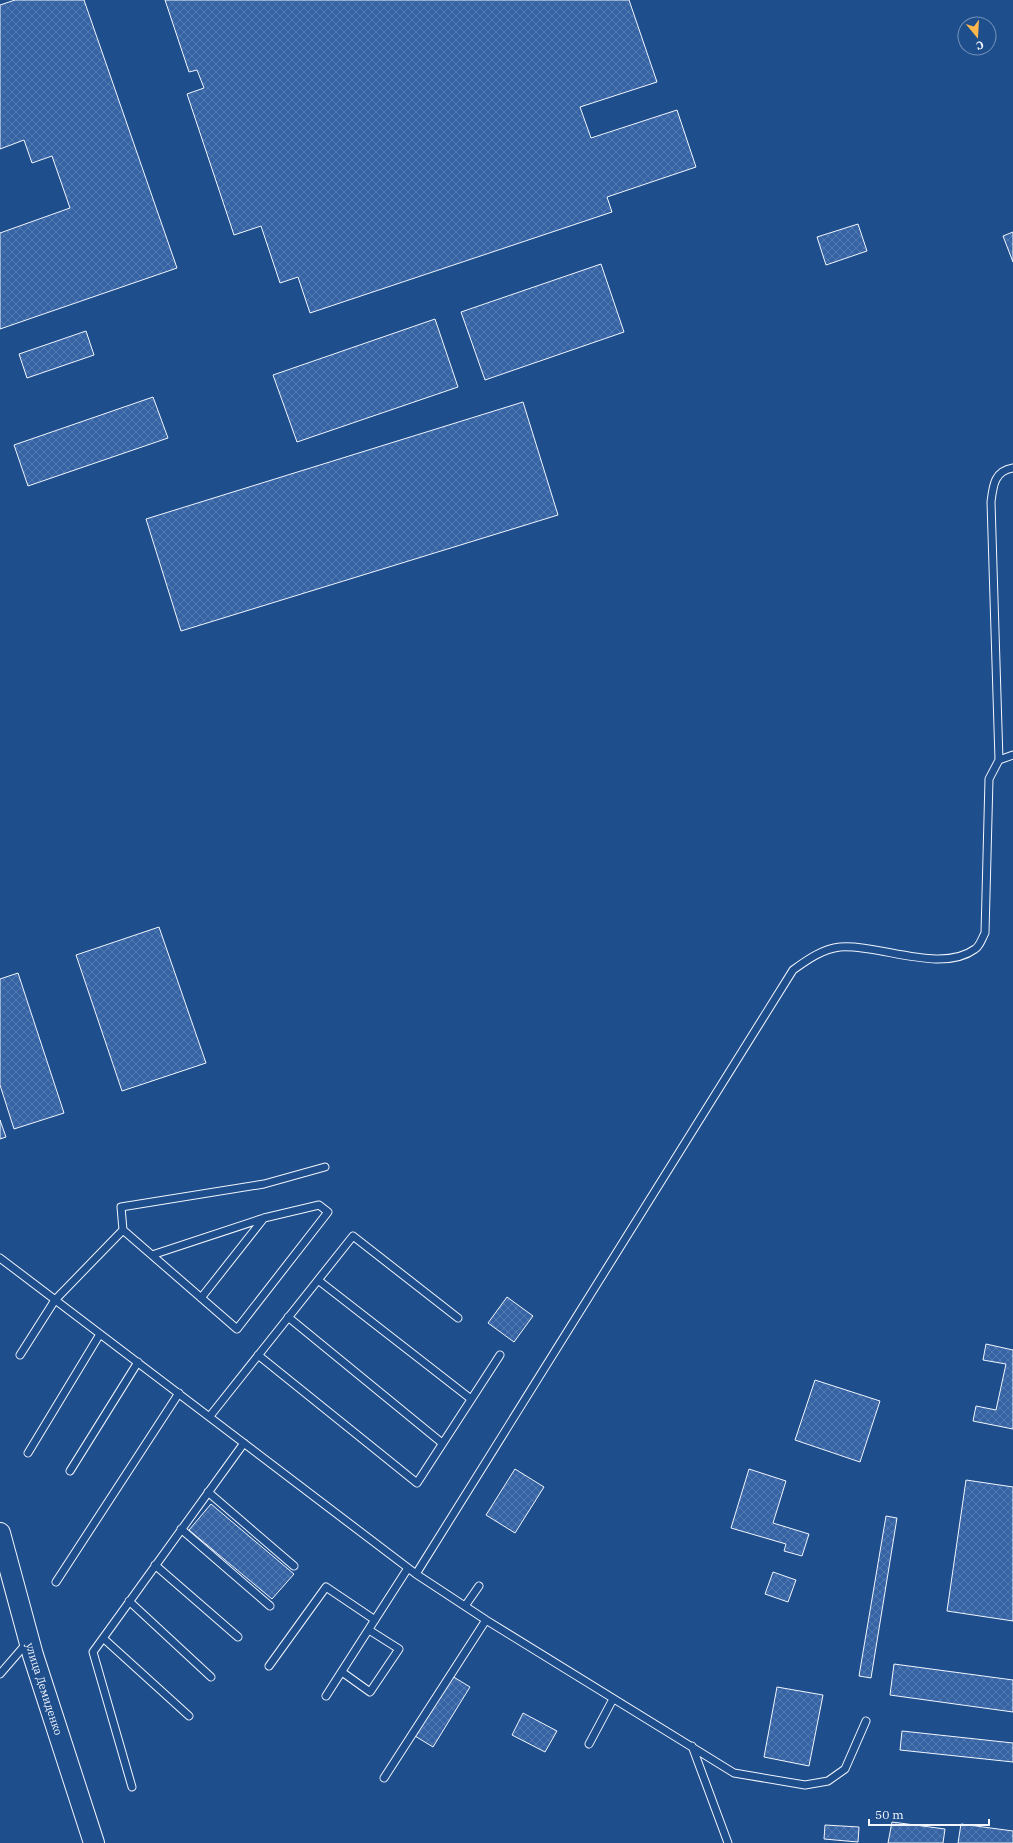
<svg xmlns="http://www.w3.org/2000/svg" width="1013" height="1843" font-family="'IBM Plex Serif',serif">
  <defs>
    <pattern id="building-cross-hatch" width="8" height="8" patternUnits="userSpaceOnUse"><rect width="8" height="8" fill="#3563a3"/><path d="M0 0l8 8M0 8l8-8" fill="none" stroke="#537ab1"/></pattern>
  </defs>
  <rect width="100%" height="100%" fill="#1f4e8c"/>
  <path fill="url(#building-cross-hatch)" stroke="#f2f6ff" d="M 15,0 L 84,0 L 177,268 L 0,329 L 0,233 L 70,208 L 52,156 L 32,163 L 24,140 L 0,149 L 0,5 Z
    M 165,0 L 629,0 L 657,82 L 580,107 L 591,138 L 677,110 L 696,167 L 607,197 L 612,212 L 310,313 L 298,277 L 280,283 L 261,226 L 234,235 L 187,94 L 204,88 L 197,70 L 189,72 Z
    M 858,224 L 867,251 L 826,265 L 817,237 Z
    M 1013,232 L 1013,262 L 1003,236 Z
    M 601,264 L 624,332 L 485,380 L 461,312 Z
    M 435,319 L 458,387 L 297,442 L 273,375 Z
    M 86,331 L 94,355 L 27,378 L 19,354 Z
    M 153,397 L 168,438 L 28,486 L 14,445 Z
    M 523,402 L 558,515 L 181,631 L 146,519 Z
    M 159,927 L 206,1063 L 122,1091 L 76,955 Z
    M 18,973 L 64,1113 L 14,1129 L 0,1085 L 0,979 Z
    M 0,1120 L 6,1137 L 0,1139 Z
    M 507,1297 L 533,1316 L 514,1342 L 488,1323 Z
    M 986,1344 L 1013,1350 L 1013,1429 L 973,1421 L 976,1406 L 996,1410 L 1006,1364 L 983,1360 Z
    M 815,1380 L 880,1401 L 860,1462 L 795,1440 Z
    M 515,1469 L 544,1487 L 515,1533 L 486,1515 Z
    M 749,1469 L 786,1481 L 773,1523 L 809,1534 L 802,1556 L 784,1551 L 786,1544 L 731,1528 Z
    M 966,1480 L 1013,1487 L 1013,1621 L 947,1611 Z
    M 211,1504 L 294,1574 L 272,1599 L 189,1530 Z
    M 886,1516 L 897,1518 L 871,1678 L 859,1676 Z
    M 773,1572 L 796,1580 L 788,1602 L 765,1594 Z
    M 894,1664 L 1013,1680 L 1013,1712 L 890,1695 Z
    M 452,1676 L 470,1687 L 433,1747 L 415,1736 Z
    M 777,1687 L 823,1695 L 809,1766 L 764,1757 Z
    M 523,1713 L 557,1731 L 545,1752 L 512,1735 Z
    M 902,1731 L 1013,1743 L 1013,1762 L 900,1750 Z
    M 892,1822 L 945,1829 L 943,1843 L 888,1843 Z
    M 961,1824 L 1013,1831 L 1013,1843 L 958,1843 Z
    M 825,1825 L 859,1827 L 858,1842 L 824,1839 Z"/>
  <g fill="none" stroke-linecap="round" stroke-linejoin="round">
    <g stroke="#f2f6ff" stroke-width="9">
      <path id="lane" d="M 999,760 L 991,502 C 993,486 994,471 1013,468
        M 123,1230 L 121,1207 L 264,1184 L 325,1167
        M 0,1258 L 416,1574 L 793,970 C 807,960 822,949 840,947 C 880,944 941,974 975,949 C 980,946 982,938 985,933 L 989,779 L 999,760 L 1013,755
        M 318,1280 L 471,1399
        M 201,1298 L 264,1218
        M 288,1317 L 442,1443
        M 20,1355 L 55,1300 L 123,1230 L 237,1329 L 328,1212 L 319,1205 L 264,1218 L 152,1255
        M 258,1355 L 417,1483 L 500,1355
        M 210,1416 L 353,1236 L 458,1318
        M 28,1453 L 100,1334
        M 70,1471 L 138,1362
        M 208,1492 L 294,1566
        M 181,1529 L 270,1606
        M 155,1565 L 238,1637
        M 416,1574 L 486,1620 L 734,1773 L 805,1785 L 828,1781 L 845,1769 L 866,1721
        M 56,1582 L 179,1393
        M 129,1601 L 211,1677
        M 465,1606 L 479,1586
        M 103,1638 L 189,1716
        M 269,1666 L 326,1587 L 375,1620
        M 342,1672 L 370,1692 L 399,1649 L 369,1630
        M 0,1674 L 26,1644
        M 326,1696 L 408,1568
        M 589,1744 L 613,1699
        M 692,1746 L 728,1843
        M 384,1778 L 486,1620
        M 132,1787 L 93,1652 L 244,1443"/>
    </g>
    <g stroke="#f2f6ff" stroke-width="22">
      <g id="secondary">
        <path id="s1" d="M 0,1533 L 33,1655 L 94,1843"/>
      </g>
    </g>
    <use href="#lane" stroke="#1f4e8c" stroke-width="7"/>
    <use href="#secondary" stroke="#1f4e8c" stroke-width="20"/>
  </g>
  <g text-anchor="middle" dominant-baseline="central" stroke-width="3" stroke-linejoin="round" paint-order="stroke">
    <g font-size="11" fill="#f2f6ff" stroke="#1f4e8c">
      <text stroke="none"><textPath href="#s1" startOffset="162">улица Демиденко</textPath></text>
    </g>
  </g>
  <g transform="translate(977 36) rotate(162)"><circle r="19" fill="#1f4e8c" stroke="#7391ba"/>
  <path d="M0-3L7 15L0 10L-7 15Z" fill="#ffb74d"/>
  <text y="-6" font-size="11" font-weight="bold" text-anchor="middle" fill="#f2f6ff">С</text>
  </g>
  <path d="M869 1819v6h120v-6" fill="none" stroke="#f2f6ff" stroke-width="2"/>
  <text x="875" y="1819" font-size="12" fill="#f2f6ff" stroke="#1f4e8c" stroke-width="3" paint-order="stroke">50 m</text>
</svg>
